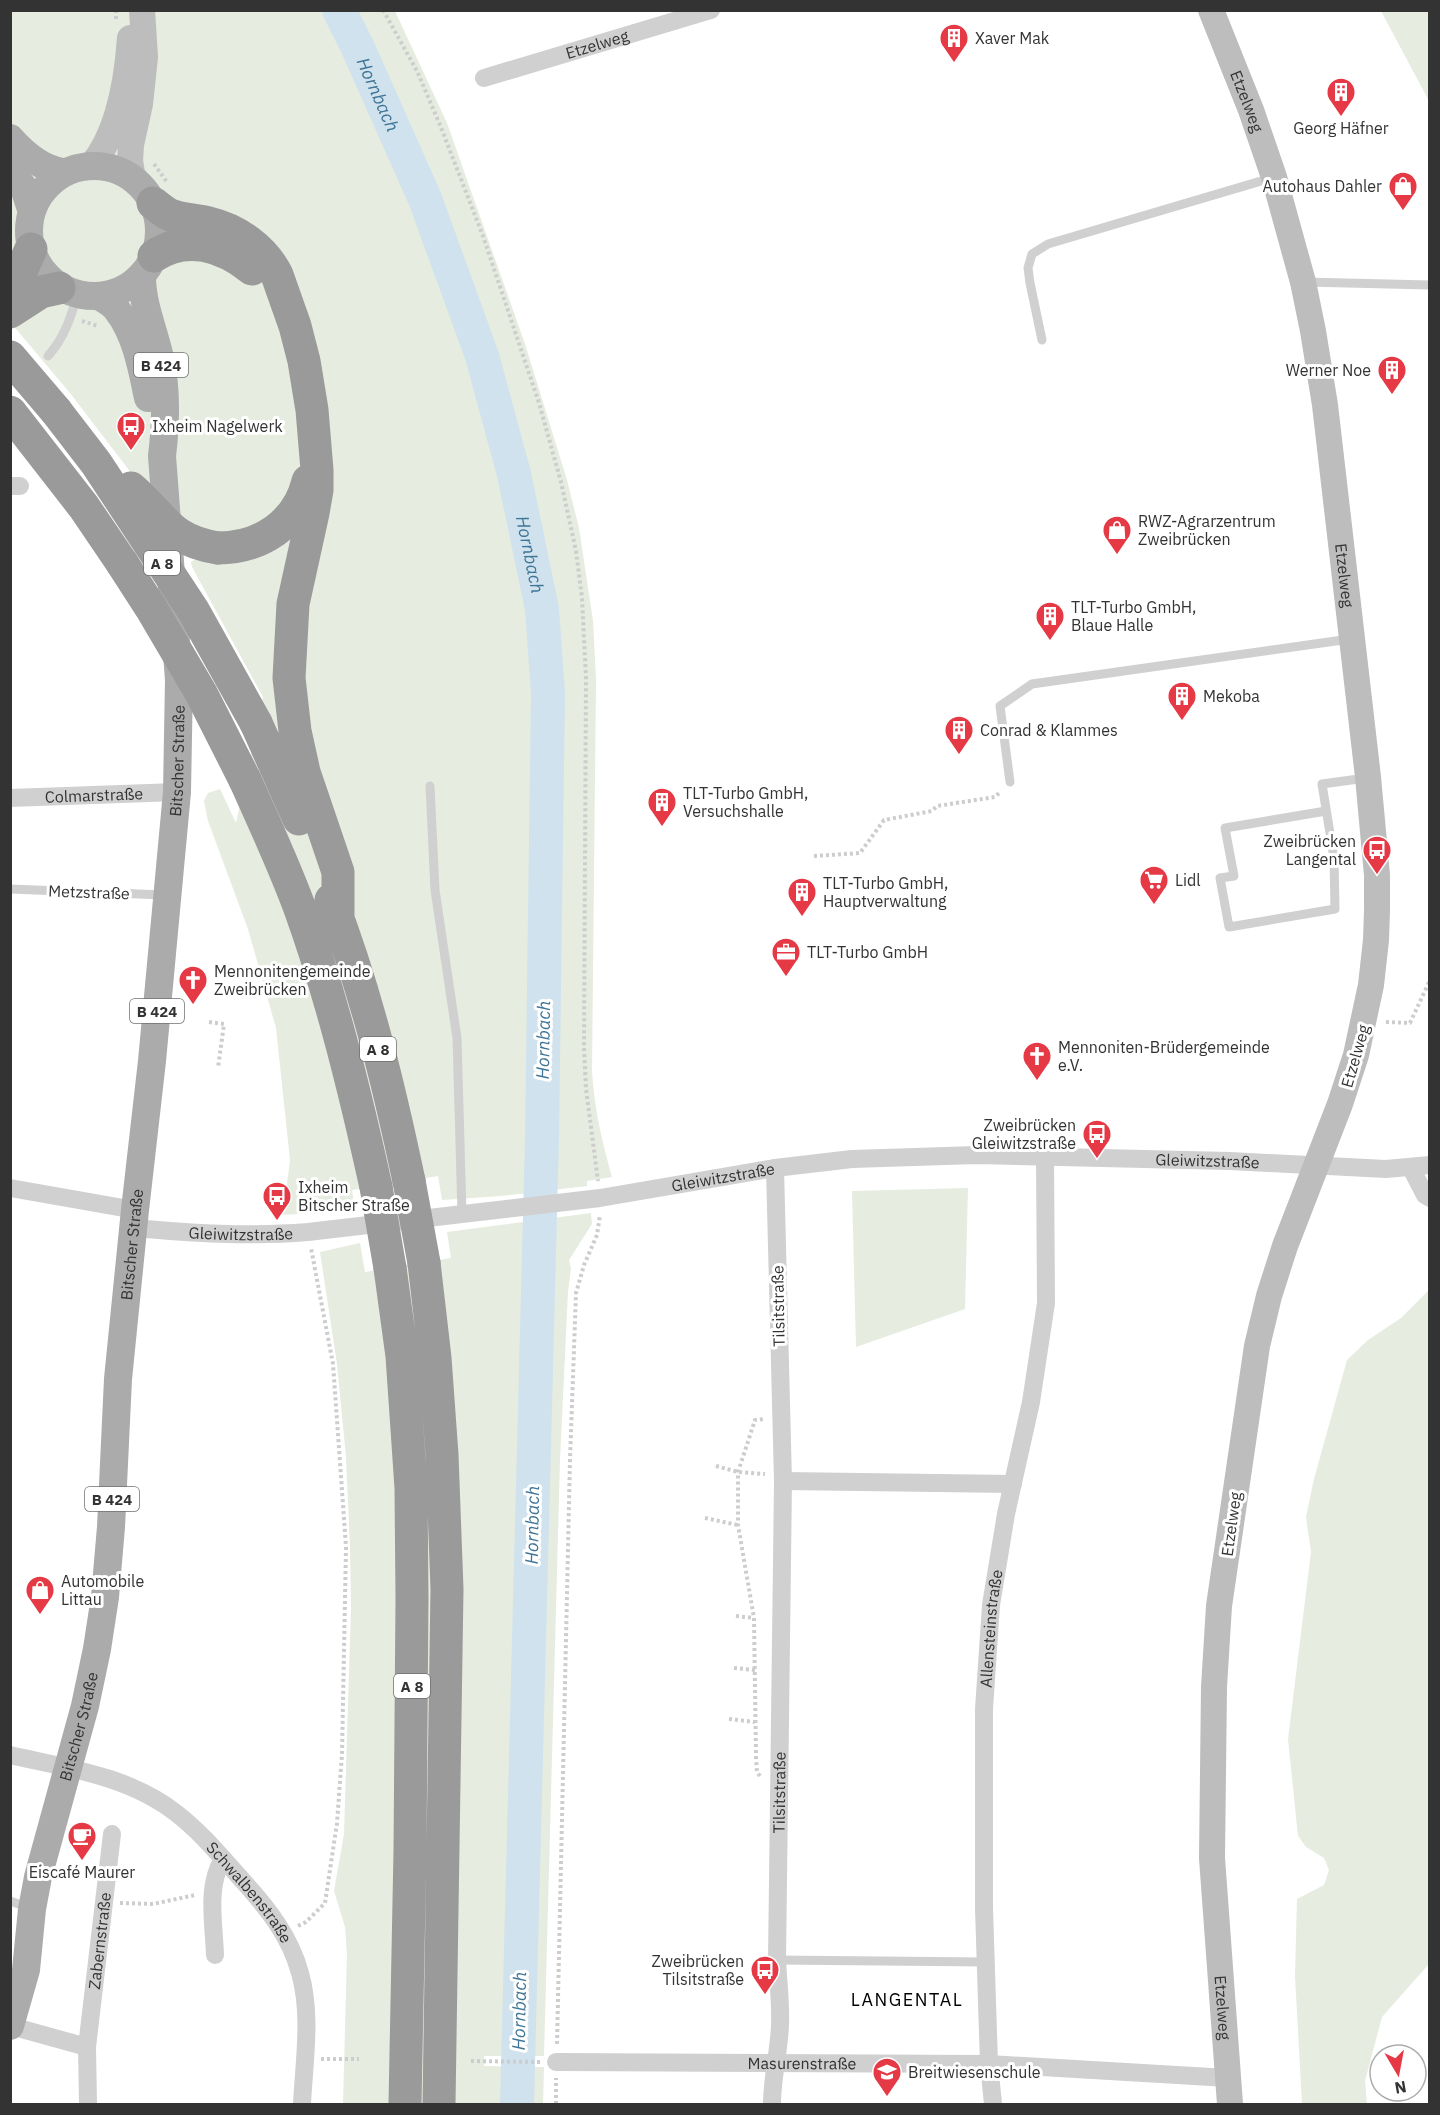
<svg xmlns="http://www.w3.org/2000/svg" width="1440" height="2115" font-family="'IBM Plex Sans',sans-serif">
  <rect width="100%" height="100%" fill="#fff"/>
  <path fill="#e6ecdf" d="M 10,11 L 395,11 L 447,123 L 525,344 L 567,480 L 579,528 L 593,621 L 596,679 L 592,1071 C 594,1107 602,1142 612,1177 L 587,1181 L 587,1186 L 501,1196 L 442,1200 L 438,1176 L 352,1190 L 355,1211 L 280,1215 L 278,1201 L 287,1184 L 290,1160 L 276,1028 L 248,929 L 208,821 L 204,801 L 208,793 L 220,789 L 236,823 L 263,697 L 192,567 L 191,562 L 196,559 L 193,528 L 148,495 L 70,393 L 11,323 Z
    M 1381,11 L 1429,11 L 1429,101 Z
    M 968,1188 L 965,1309 L 856,1347 L 852,1191 Z
    M 591,1213 L 592,1224 L 569,1260 L 571,1268 L 568,1292 L 560,1459 L 544,2056 L 484,2056 L 484,2066 L 544,2067 L 543,2104 L 343,2104 L 347,1954 L 345,1927 L 334,1891 L 344,1834 L 351,1608 L 350,1547 L 346,1457 L 337,1364 L 320,1252 L 360,1243 L 365,1272 L 451,1258 L 447,1232 Z
    M 1429,1290 L 1429,1964 L 1382,2017 L 1365,2081 L 1367,2104 L 1302,2104 L 1295,1976 L 1297,1899 L 1324,1885 L 1329,1870 L 1324,1858 L 1306,1847 L 1298,1836 L 1288,1739 L 1311,1552 L 1306,1517 L 1314,1479 L 1347,1360 L 1368,1340 L 1401,1318 Z"/>
  <g fill="none" stroke-linecap="round" stroke-linejoin="round">
    <path stroke="#cfe2ee" stroke-width="34" id="s1" d="M 339,10 L 358,48 L 425,199 L 482,356 L 514,474 L 542,609 L 548,693 L 542,1137 L 517,2104"/>
    <path stroke="#cdcdcd" stroke-width="4" stroke-dasharray="3 3" stroke-linecap="butt" d="M 116,10 L 116,22
      M 383,10 L 417,71 L 440,125 L 483,236 L 539,403 L 561,482 L 576,551 L 582,598 L 586,678 L 584,1047 L 586,1089 L 598,1181
      M 154,164 L 167,182
      M 82,321 L 98,326
      M 136,417 L 138,442
      M 814,856 L 860,853 L 884,820 L 932,811 L 937,806 L 995,797 L 1001,791
      M 209,1022 L 224,1024 L 218,1068
      M 1386,1022 L 1410,1023 L 1430,980
      M 716,1466 L 738,1472 L 765,1474
      M 705,1518 L 738,1525
      M 736,1616 L 754,1618
      M 734,1668 L 755,1670
      M 729,1719 L 755,1722
      M 760,1776 L 757,1772 L 756,1757 L 754,1618 L 738,1525 L 738,1472 L 755,1420 L 764,1419
      M 120,1903 L 153,1904 L 195,1895
      M 298,1926 L 306,1922 L 325,1903 L 337,1823 L 342,1754 L 346,1547 L 333,1364 L 311,1248
      M 557,2044 L 570,1460 L 576,1293 L 584,1265 L 597,1235 L 600,1215
      M 321,2059 L 359,2059
      M 471,2061 L 541,2062
      M 556,2104 L 556,2078"/>
    <path stroke="#d0d0d0" stroke-width="9" d="M 1305,282 L 1430,285
      M 1042,340 L 1030,283 L 1028,268 L 1032,254 L 1048,244 L 1271,178
      M 48,356 C 64,338 71,318 77,295
      M 1010,782 L 1000,706 L 1032,684 L 1350,639
      M 430,786 L 435,890 L 457,1038 L 462,1214
      M 1326,811 L 1225,828 L 1234,876 L 1220,878 L 1229,927 L 1335,909 L 1334,858 L 1322,784 L 1366,778
      M 10,889 L 164,895
      M 10,1901 L 30,1908
      M 777,1960 L 985,1962"/>
    <g stroke="#d0d0d0" stroke-width="18">
      <path id="s2" d="M 484,78 L 711,10"/>
      <path d="M 10,486 L 20,486"/>
      <path id="s3" d="M 10,798 L 177,792"/>
      <path d="M 1411,1168 L 1425,1195 L 1430,1198"/>
      <path d="M 10,1188 L 135,1210"/>
      <path id="s4" d="M 133,1228 C 191,1233 249,1237 308,1232 L 600,1198 L 775,1168 L 852,1159 L 977,1155 L 1230,1161 L 1386,1169 L 1430,1165"/>
      <path d="M 783,1481 L 1013,1484"/>
      <path id="s5" d="M 10,1755 C 67,1768 129,1776 176,1813 C 202,1833 222,1858 243,1881 C 268,1909 290,1936 300,1973 C 312,2015 304,2062 302,2104"/>
      <path d="M 215,1955 C 214,1924 206,1886 223,1859"/>
      <path d="M 11,2026 L 87,2047"/>
      <path id="s6" d="M 556,2062 L 989,2064 L 1228,2078"/>
      <path id="s7" d="M 88,2104 L 87,2047 L 112,1834"/>
      <path id="s8" d="M 772,2104 C 772,2078 779,2052 780,2025 C 781,2004 778,1981 777,1960 L 783,1481 L 775,1168"/>
      <path id="s9" d="M 993,2104 L 989,2064 L 984,1908 L 984,1709 L 991,1605 L 1006,1514 L 1031,1402 L 1046,1303 L 1045,1157"/>
    </g>
    <g stroke="#bdbdbd" stroke-width="26">
      <path id="s10" d="M 1211,10 L 1251,110 L 1274,177 L 1303,282 L 1313,331 L 1325,405 L 1368,777 L 1377,875 L 1377,910 L 1376,940 L 1371,985 L 1356,1055 L 1340,1104 L 1285,1246 L 1269,1296 L 1257,1346 L 1219,1606 L 1214,1687 L 1212,1858 L 1230,2104"/>
      <path d="M 91,166 C 119,133 127,80 130,38"/>
      <path d="M 133,179 L 130,161 L 131,145 L 140,104 L 145,57 L 142,10"/>
    </g>
    <g stroke="#ababab" stroke-width="28">
      <path d="M 10,138 C 24,154 42,169 63,172"/>
      <circle cx="94" cy="231" r="65"/>
      <path d="M 10,171 L 24,188 L 31,209"/>
      <path d="M 99,296 C 105,300 113,304 117,310 C 136,334 142,369 148,398"/>
      <path id="s11" d="M 10,2026 L 26,1970 L 32,1909 L 38,1877 L 85,1706 L 97,1649 L 105,1597 L 111,1527 L 118,1379 L 135,1210 L 152,1061 L 177,792 L 179,680 L 162,456 C 166,423 167,390 160,358 C 154,330 142,305 142,276"/>
    </g>
    <path stroke="#9a9a9a" stroke-width="33" d="M 153,203 C 158,207 163,211 168,214 C 180,220 196,219 209,223 C 238,230 264,249 277,275 L 295,326 L 304,361 L 312,410 L 317,470 L 317,490 L 313,513 L 293,604 L 289,678 L 295,731 L 304,772 L 338,872 L 338,920
      M 154,256 C 187,234 223,246 252,269
      M 10,283 L 22,269 L 31,249
      M 10,312 L 41,292 L 59,288
      M 10,357 L 56,411
      M 10,412 L 84,507 L 122,563
      M 218,548 C 260,548 298,524 308,481
      M 256,723 L 299,819
      M 245,780 C 264,822 283,863 299,906 C 332,997 355,1092 376,1187
      M 331,900 C 366,991 389,1086 409,1181
      M 424,1263 L 435,1358 L 442,1455 L 447,1589 L 439,2104
      M 390,1268 L 402,1356 L 411,1488 L 412,1598 L 410,1851 L 405,2104"/>
    <path stroke="#9a9a9a" stroke-width="33" d="M 56,411 L 96,463 L 193,610 L 256,723
      M 131,488 C 165,517 168,540 218,548
      M 122,563 L 151,608 L 201,693 L 245,780
      M 409,1181 L 424,1263
      M 376,1187 L 390,1268"/>
  </g>
  <defs>
    <g id="building-pin" transform="scale(1.5)"><path d="M0 17L-7.5 6A9.5 9.5 0 1 1 7.5 6Z" fill="#e63946" stroke="#fff"/><path d="M-4-6H4V6H1V3H-1V6H-4ZM-2.5-4.3h1.7v1.8h-1.7ZM.8-4.3h1.7v1.8H.8ZM-2.5-1h1.7V.8h-1.7ZM.8-1h1.7V.8H.8Z" fill="#fff"/></g>
    <g id="shop-pin" transform="scale(1.5)"><path d="M0 17L-7.5 6A9.5 9.5 0 1 1 7.5 6Z" fill="#e63946" stroke="#fff"/><path d="M-5-2.5h2.3a2.7 3.5 0 0 1 5.4 0H5L5.5 6h-11ZM-1.5-2.5h3a1.5 2.3 0 0 0-3 0Z" fill="#fff"/></g>
    <g id="bus-pin" transform="scale(1.5)"><path d="M0 17L-7.5 6A9.5 9.5 0 1 1 7.5 6Z" fill="#e63946" stroke="#fff"/><path d="M-5-6H5V4H4V6H2V4H-2V6H-4V4H-5ZM-3.5-4V0h7V-4ZM-3.5 1.2v1.5H-2V1.2ZM2 1.2v1.5H3.5V1.2Z" fill="#fff"/></g>
    <g id="supermarket-pin" transform="scale(1.5)"><path d="M0 17L-7.5 6A9.5 9.5 0 1 1 7.5 6Z" fill="#e63946" stroke="#fff"/><path d="M-6-5.5h2.5l.6 2H6L4.5 2H-2.5L-4.4-4H-6ZM-1.5 3.2a1.3 1.3 0 1 0 .1 0ZM3 3.2a1.3 1.3 0 1 0 .1 0Z" fill="#fff"/></g>
    <g id="office-pin" transform="scale(1.5)"><path d="M0 17L-7.5 6A9.5 9.5 0 1 1 7.5 6Z" fill="#e63946" stroke="#fff"/><path d="M-6-3h4V-5.5h4V-3h4V5H-6ZM-1-4.5V-3h2v-1.5ZM-6 0V1H6V0Z" fill="#fff"/></g>
    <g id="church-pin" transform="scale(1.5)"><path d="M0 17L-7.5 6A9.5 9.5 0 1 1 7.5 6Z" fill="#e63946" stroke="#fff"/><path d="M-1.2-6h2.4v3.5h3.3v2.4h-3.3V6h-2.4V-.1h-3.3v-2.4h3.3Z" fill="#fff"/></g>
    <g id="cafe-pin" transform="scale(1.5)"><path d="M0 17L-7.5 6A9.5 9.5 0 1 1 7.5 6Z" fill="#e63946" stroke="#fff"/><path d="M-5.5-4.5H6V0H3Q3 3.5 0 3.5H-2.5Q-5.5 3.5-5.5 0ZM3-3.2v2h1.7v-2ZM-6 4.5H4V6H-6Z" fill="#fff"/></g>
    <g id="school-pin" transform="scale(1.5)"><path d="M0 17L-7.5 6A9.5 9.5 0 1 1 7.5 6Z" fill="#e63946" stroke="#fff"/><path d="M0-5L7-2L0 1L-7-2ZM-4 1L0 2.5L4 1V4Q0 6-4 4Z" fill="#fff"/></g>
  </defs>
  <g fill-rule="evenodd">
    <use href="#building-pin" x="954" y="38"/>
    <use href="#building-pin" x="1341" y="92"/>
    <use href="#shop-pin" x="1403" y="186"/>
    <use href="#building-pin" x="1392" y="370"/>
    <use href="#bus-pin" x="131" y="426"/>
    <use href="#shop-pin" x="1117" y="530"/>
    <use href="#building-pin" x="1050" y="616"/>
    <use href="#building-pin" x="1182" y="696"/>
    <use href="#building-pin" x="959" y="730"/>
    <use href="#building-pin" x="662" y="802"/>
    <use href="#bus-pin" x="1377" y="850"/>
    <use href="#supermarket-pin" x="1154" y="880"/>
    <use href="#building-pin" x="802" y="892"/>
    <use href="#office-pin" x="786" y="952"/>
    <use href="#church-pin" x="193" y="980"/>
    <use href="#church-pin" x="1037" y="1056"/>
    <use href="#bus-pin" x="1097" y="1134"/>
    <use href="#bus-pin" x="277" y="1196"/>
    <use href="#shop-pin" x="40" y="1590"/>
    <use href="#cafe-pin" x="82" y="1836"/>
    <use href="#bus-pin" x="765" y="1970"/>
    <use href="#school-pin" x="887" y="2072"/>
  </g>
  <g text-anchor="middle" dominant-baseline="central" stroke-width="6" stroke-linejoin="round" paint-order="stroke">
    <g fill="#fff" stroke="#707070" stroke-width="1.5">
      <rect x="134" y="353" width="54" height="24" rx="4.5"/>
      <rect x="144" y="551" width="36" height="24" rx="4.5"/>
      <rect x="130" y="999" width="54" height="24" rx="4.5"/>
      <rect x="360" y="1037" width="36" height="24" rx="4.5"/>
      <rect x="85" y="1487" width="54" height="24" rx="4.5"/>
      <rect x="394" y="1674" width="36" height="24" rx="4.5"/>
    </g>
    <g font-size="15" font-weight="bold" fill="#333">
      <text x="161" y="365">B 424</text>
      <text x="162" y="563">A 8</text>
      <text x="157" y="1011">B 424</text>
      <text x="378" y="1049">A 8</text>
      <text x="112" y="1499">B 424</text>
      <text x="412" y="1686">A 8</text>
    </g>
    <g font-size="16" fill="#333" stroke="#fff" text-anchor="start">
      <text x="975" y="38">Xaver Mak</text>
      <text x="1341" y="128" text-anchor="middle">Georg Häfner</text>
      <text x="1382" y="186" text-anchor="end">Autohaus Dahler</text>
      <text x="1371" y="370" text-anchor="end">Werner Noe</text>
      <text x="152" y="426">Ixheim Nagelwerk</text>
      <text x="1138" y="521">RWZ-Agrarzentrum<tspan x="1138" dy="18">Zweibrücken</tspan></text>
      <text x="1071" y="607">TLT-Turbo GmbH,<tspan x="1071" dy="18">Blaue Halle</tspan></text>
      <text x="1203" y="696">Mekoba</text>
      <text x="980" y="730">Conrad &amp; Klammes</text>
      <text x="683" y="793">TLT-Turbo GmbH,<tspan x="683" dy="18">Versuchshalle</tspan></text>
      <text x="1356" y="841" text-anchor="end">Zweibrücken<tspan x="1356" dy="18">Langental</tspan></text>
      <text x="1175" y="880">Lidl</text>
      <text x="823" y="883">TLT-Turbo GmbH,<tspan x="823" dy="18">Hauptverwaltung</tspan></text>
      <text x="807" y="952">TLT-Turbo GmbH</text>
      <text x="214" y="971">Mennonitengemeinde<tspan x="214" dy="18">Zweibrücken</tspan></text>
      <text x="1058" y="1047">Mennoniten-Brüdergemeinde<tspan x="1058" dy="18">e.V.</tspan></text>
      <text x="1076" y="1125" text-anchor="end">Zweibrücken<tspan x="1076" dy="18">Gleiwitzstraße</tspan></text>
      <text x="298" y="1187">Ixheim<tspan x="298" dy="18">Bitscher Straße</tspan></text>
      <text x="61" y="1581">Automobile<tspan x="61" dy="18">Littau</tspan></text>
      <text x="82" y="1872" text-anchor="middle">Eiscafé Maurer</text>
      <text x="744" y="1961" text-anchor="end">Zweibrücken<tspan x="744" dy="18">Tilsitstraße</tspan></text>
      <text x="908" y="2072">Breitwiesenschule</text>
    </g>
    <g font-size="16" fill="#333" stroke="#fff">
      <text stroke="none"><textPath href="#s2" startOffset="118">Etzelweg</textPath></text>
      <text stroke="none"><textPath href="#s10" startOffset="98">Etzelweg</textPath></text>
      <text stroke="none"><textPath href="#s10" startOffset="584">Etzelweg</textPath></text>
      <text stroke="none"><textPath href="#s11" startOffset="1280">Bitscher Straße</textPath></text>
      <text stroke="none"><textPath href="#s3" startOffset="84">Colmarstraße</textPath></text>
      <text transform="translate(89 892) rotate(2)">Metzstraße</text>
      <text transform="translate(1355 1056) rotate(-74)">Etzelweg</text>
      <text stroke="none"><textPath href="#s4" startOffset="1080">Gleiwitzstraße</textPath></text>
      <text stroke="none"><textPath href="#s4" startOffset="594">Gleiwitzstraße</textPath></text>
      <text stroke="none"><textPath href="#s4" startOffset="108">Gleiwitzstraße</textPath></text>
      <text stroke="none"><textPath href="#s11" startOffset="794">Bitscher Straße</textPath></text>
      <text transform="translate(778 1306) rotate(-91)">Tilsitstraße</text>
      <text transform="translate(1231 1524) rotate(-82)">Etzelweg</text>
      <text stroke="none"><textPath href="#s9" startOffset="476">Allensteinstraße</textPath></text>
      <text stroke="none"><textPath href="#s11" startOffset="308">Bitscher Straße</textPath></text>
      <text stroke="none"><textPath href="#s8" startOffset="312">Tilsitstraße</textPath></text>
      <text stroke="none"><textPath href="#s5" startOffset="286">Schwalbenstraße</textPath></text>
      <text stroke="none"><textPath href="#s7" startOffset="164">Zabernstraße</textPath></text>
      <text stroke="none"><textPath href="#s10" startOffset="2040">Etzelweg</textPath></text>
      <text stroke="none"><textPath href="#s6" startOffset="246">Masurenstraße</textPath></text>
    </g>
    <g font-size="18" font-style="italic" fill="#3f7597" stroke="#fff">
      <text stroke="none"><textPath href="#s1" startOffset="93">Hornbach</textPath></text>
      <text stroke="none"><textPath href="#s1" startOffset="579">Hornbach</textPath></text>
      <text transform="translate(543 1040) rotate(-89)">Hornbach</text>
      <text transform="translate(532 1525) rotate(-89)">Hornbach</text>
      <text transform="translate(519 2011) rotate(-89)">Hornbach</text>
    </g>
    <g font-size="18" letter-spacing="1.5" fill="#000" stroke="#fff">
      <text x="907" y="1999">LANGENTAL</text>
    </g>
  </g>
  <rect width="1440" height="2115" fill="none" stroke="#333333" stroke-width="24"/>
  <g transform="translate(1398 2073) rotate(170)"><circle r="28" fill="#ffffff" stroke="#adadad" stroke-width="1.5"/>
  <path d="M0-4.5L10 22L0 15L-10 22Z" fill="#e63946"/>
  <text y="-9" font-size="16" font-weight="bold" text-anchor="middle" fill="#333333">N</text>
  </g>
</svg>
